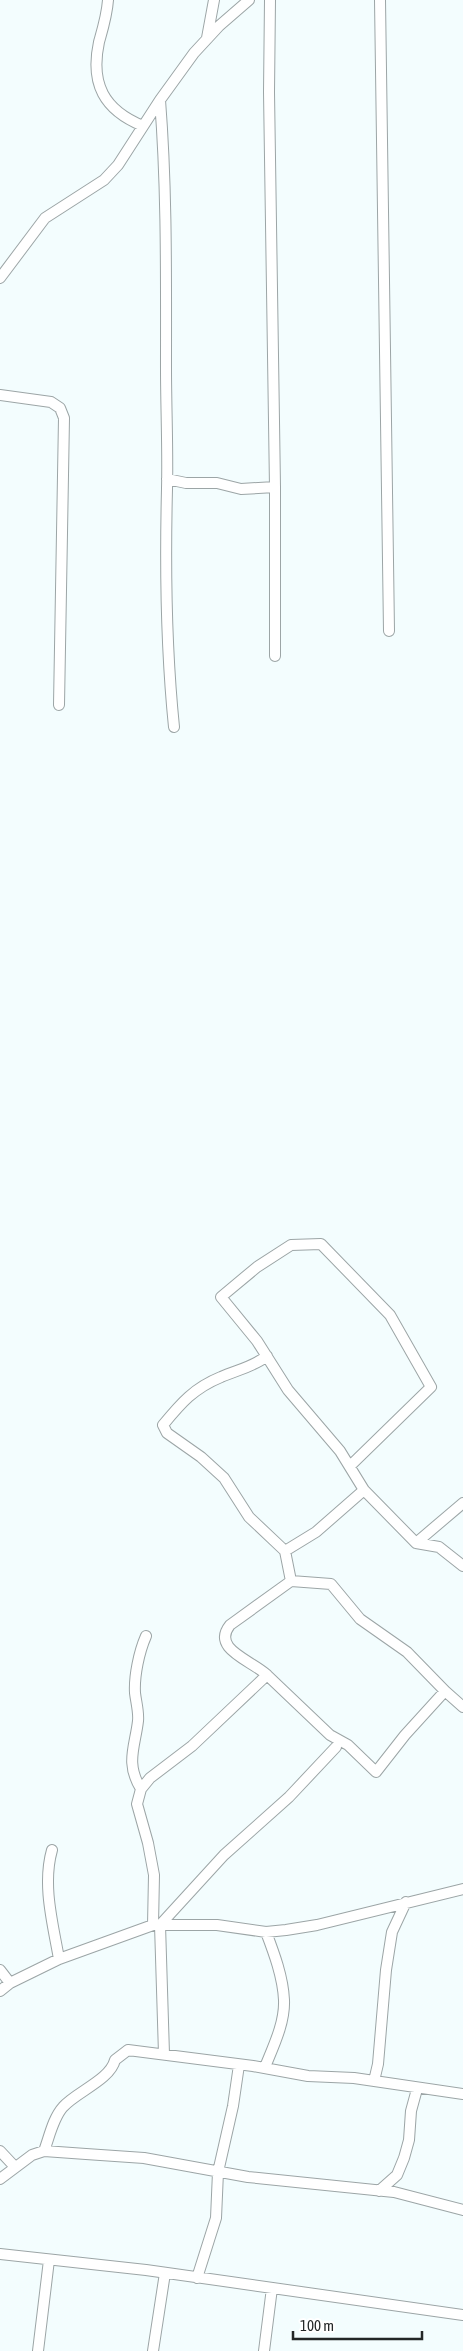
<svg xmlns="http://www.w3.org/2000/svg" width="463" height="2351" font-family="'Asap Condensed',sans-serif">
  <rect width="100%" height="100%" fill="#f3fdfe"/>
  <g fill="none" stroke-linecap="round" stroke-linejoin="round">
    <g stroke="#9ca5a6" stroke-width="12">
      <path id="minor" d="M 108,0 C 107,15 103,28 99,42 C 90,84 104,110 143,126
        M 270,0 L 269,92 L 275,487 L 275,656
        M 380,0 L 389,631
        M 207,38 L 214,0
        M 160,100 C 167,189 166,279 166,368 C 166,408 168,449 167,489 C 165,568 166,648 174,727
        M 0,278 L 45,218 L 104,180 L 118,165 L 160,100 L 194,53 L 219,26 L 249,0
        M 0,395 L 51,402 L 60,408 L 64,418 L 59,705
        M 167,479 L 186,483 L 217,483 L 241,489 L 275,487
        M 267,1356 C 253,1367 237,1370 221,1377 C 194,1388 181,1403 163,1425 L 167,1433 L 201,1457 L 224,1478 L 249,1517 L 285,1551
        M 350,1466 L 431,1387 L 390,1315 L 321,1244 L 291,1245 L 257,1267 L 221,1297 L 257,1341 L 288,1390 L 340,1451 L 364,1490
        M 416,1543 L 463,1503
        M 291,1581 L 331,1584 L 360,1619 L 407,1652 L 445,1691
        M 267,1675 L 330,1735 L 348,1745 L 376,1772 L 405,1735 L 445,1691 L 463,1707
        M 141,1789 C 125,1763 135,1747 138,1721 C 139,1712 136,1702 135,1693 C 134,1676 139,1652 146,1636
        M 52,1850 C 42,1885 53,1924 59,1959
        M 153,1925 L 154,1875 L 148,1843 L 137,1804 L 141,1789 L 150,1778 L 192,1746 L 267,1675 C 251,1660 211,1649 230,1625 L 291,1581 L 285,1551 L 316,1532 L 364,1490 L 416,1543 L 439,1547 L 463,1566
        M 0,1970 L 10,1983
        M 0,1991 L 10,1983 L 59,1959 L 153,1925 L 217,1925 L 266,1932 L 286,1930 L 317,1925 L 463,1889
        M 164,2054 L 160,1925 L 224,1855 L 289,1797 L 336,1747
        M 265,2067 C 273,2047 285,2023 284,2000 C 283,1977 274,1953 266,1932
        M 374,2081 L 378,2064 L 386,1970 L 392,1932 L 406,1902
        M 0,2151 L 15,2167
        M 44,2151 C 49,2138 53,2118 63,2107 C 76,2092 110,2080 115,2060 L 128,2050 L 253,2066 L 308,2076 L 354,2078 L 463,2094
        M 0,2179 L 32,2155 L 44,2151 L 86,2154 L 144,2158 L 248,2177 L 394,2192 L 463,2210
        M 379,2191 L 397,2175 L 404,2158 L 409,2140 L 411,2111 L 417,2089
        M 0,2254 L 146,2270 L 463,2315
        M 197,2278 L 216,2218 L 218,2172 L 233,2106 L 239,2065
        M 38,2351 L 49,2260
        M 153,2351 L 165,2273
        M 264,2351 L 272,2288"/>
    </g>
    <use href="#minor" stroke="#fff" stroke-width="10"/>
  </g>
  <path d="M293 2331v8h129v-8" fill="none" stroke="#232727" stroke-width="2.5"/>
  <text x="300" y="2331" font-size="15" fill="#232727" stroke="#ffffff" stroke-width="4" paint-order="stroke">100 m</text>
</svg>
